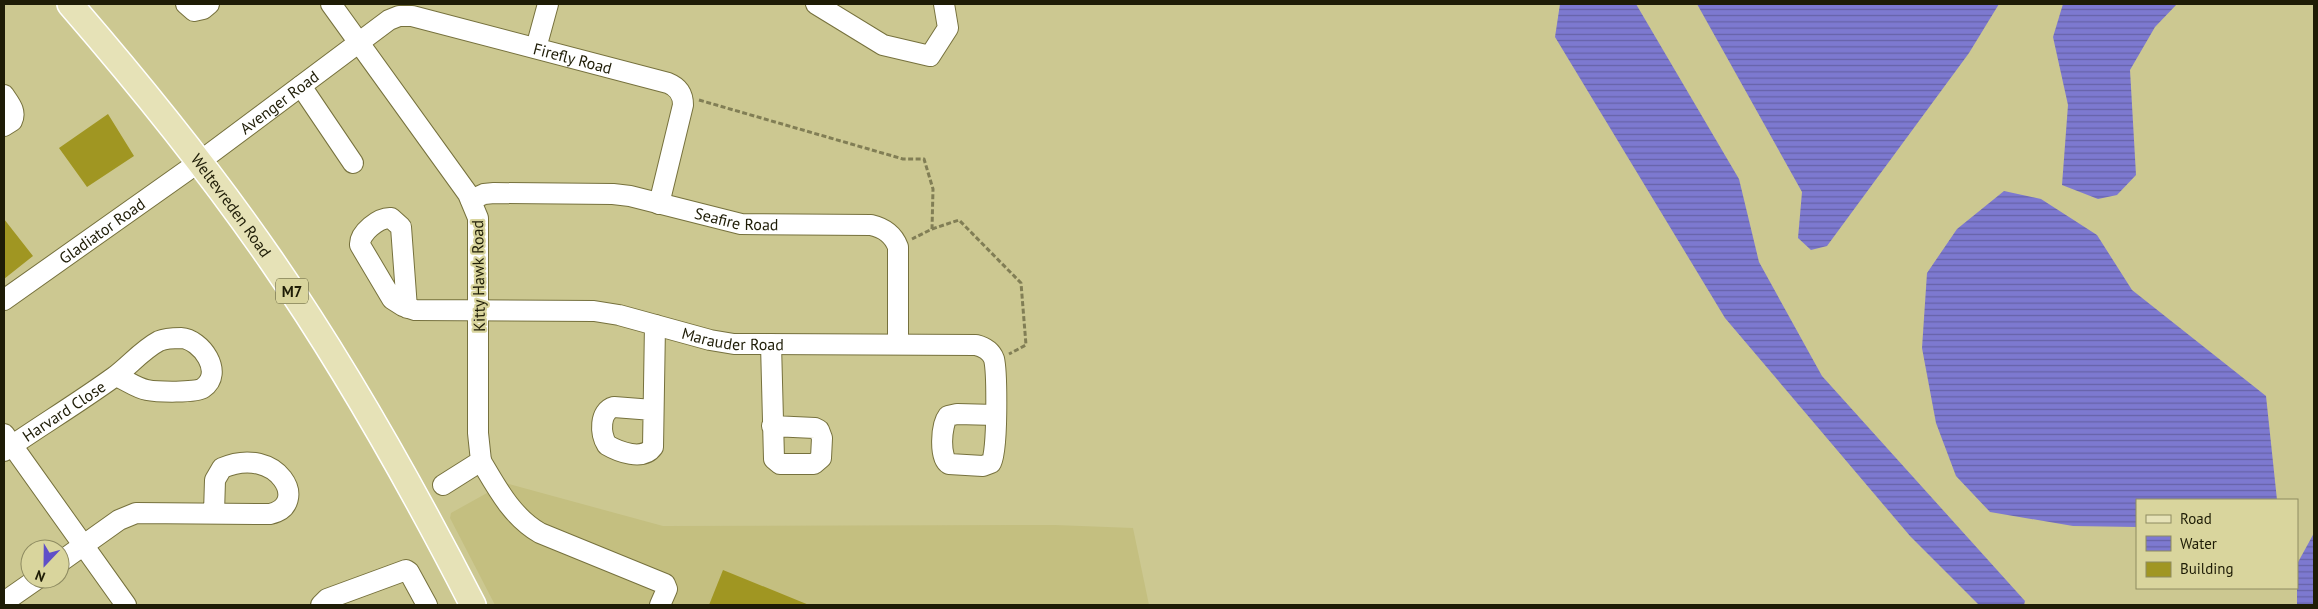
<svg xmlns="http://www.w3.org/2000/svg" width="2318" height="609" font-family="'PT Sans',sans-serif">
  <defs>
    <pattern id="water-rules" width="6" height="5" patternUnits="userSpaceOnUse" patternTransform="scale(1.25)"><rect width="6" height="5" fill="#7d79d0"/><path d="M0 2.5h6" fill="none" stroke="#6662a7"/></pattern>
  </defs>
  <rect width="100%" height="100%" fill="#ccc891"/>
  <path fill="#c4bf80" d="M 505,483 L 663,526 L 1055,525 L 1133,528 L 1149,605 L 495,605 L 450,518 L 451,513 Z"/>
  <path fill="url(#water-rules)" d="M 1560,4 L 1636,4 L 1739,179 L 1759,262 L 1822,376 L 2025,601 L 2024,605 L 1979,605 L 1910,536 L 1725,318 L 1555,37 Z
    M 1697,4 L 1999,4 L 1969,53 L 1827,246 L 1811,250 L 1798,238 L 1802,192 Z
    M 2063,4 L 2177,4 L 2155,27 L 2130,70 L 2136,175 L 2117,195 L 2098,199 L 2062,185 L 2068,105 L 2053,37 Z
    M 2004,191 L 2041,199 L 2097,235 L 2132,290 L 2266,396 L 2277,500 L 2137,500 L 2137,527 L 2073,526 L 1990,512 L 1956,476 L 1936,423 L 1922,348 L 1927,273 L 1957,229 Z
    M 2314,533 L 2314,605 L 2297,605 L 2297,564 Z"/>
  <path fill="#a09622" d="M 108,114 L 134,156 L 87,187 L 59,148 Z
    M 4,219 L 33,256 L 4,279 Z
    M 723,570 L 809,605 L 709,605 Z"/>
  <g fill="none" stroke-linecap="round" stroke-linejoin="round">
    <g stroke="#76713d" stroke-width="22">
      <g id="minor">
        <path d="M 186,4 L 194,11 L 203,9 L 209,4"/>
        <path d="M 331,4 L 468,194 L 478,218 L 478,433 L 481,461 L 443,485"/>
        <path d="M 816,4 L 883,45 L 930,56 L 948,28 L 944,4"/>
        <path d="M 536,48 L 548,4"/>
        <path d="M 301,86 L 353,163"/>
        <path d="M 4,95 C 9,103 17,111 12,121 L 4,126"/>
        <path id="s1" d="M 471,200 L 484,194 L 494,193 L 613,194 L 630,196 L 741,224 L 871,225 C 884,228 893,234 898,247 L 898,344"/>
        <path id="s2" d="M 4,300 L 199,162 L 389,20 L 399,16 L 412,16 L 668,83 C 678,87 683,94 683,105 L 659,204"/>
        <path id="s3" d="M 407,308 L 401,227 L 391,218 C 379,217 359,233 360,245 L 392,299 L 403,306 L 415,310 L 594,311 L 619,315 L 710,340 L 734,344 L 976,345 C 984,347 991,351 994,359 C 997,371 998,455 991,463 L 983,466 L 949,464 C 939,458 941,425 948,416 L 957,414 L 996,415"/>
        <path d="M 771,344 L 774,459 L 780,464 L 814,464 L 821,458 L 822,438 L 819,430 L 815,428 L 772,426"/>
        <path d="M 653,410 L 614,407 C 599,411 600,434 607,445 C 619,452 643,461 653,447 L 655,325"/>
        <path d="M 4,434 L 126,605"/>
        <path id="s4" d="M 4,451 C 40,426 78,403 114,377 C 129,366 142,350 159,341 C 166,338 173,338 181,338 C 201,339 225,373 203,388 C 196,393 157,392 147,390 C 136,388 126,380 116,376"/>
        <path d="M 481,461 C 497,488 512,517 540,533 L 665,584 L 667,589 L 660,605"/>
        <path d="M 60,562 L 119,520 L 136,513 L 270,514 C 311,505 278,444 222,468 L 215,480 L 214,513"/>
        <path d="M 4,602 L 37,579"/>
        <path d="M 321,605 L 327,599 L 406,570 L 409,572 L 427,605"/>
      </g>
    </g>
    <g stroke="#fff" stroke-width="28">
      <g id="major">
        <path id="s5" d="M 70,4 C 141,86 209,170 271,260 C 347,370 412,486 473,605"/>
      </g>
    </g>
    <path stroke="#817e55" stroke-width="3" stroke-dasharray="5 2.5" stroke-linecap="butt" d="M 699,100 L 903,159 L 924,159 L 933,189 L 932,229 L 912,239
      M 932,229 L 959,220 L 1021,283 L 1026,345 L 1009,354"/>
    <use href="#minor" stroke="#fff" stroke-width="20"/>
    <use href="#major" stroke="#e6e2b7" stroke-width="25"/>
  </g>
  <g text-anchor="middle" dominant-baseline="central" stroke-width="4.5" stroke-linejoin="round" paint-order="stroke">
    <rect fill="#d9d59d" stroke="#565433" stroke-width="1" x="276" y="278.5" width="32" height="25" rx="4"/>
    <g font-size="15" font-weight="bold" fill="#1e1c06">
      <text x="292" y="291">M7</text>
    </g>
    <g font-size="16" fill="#1e1c06" stroke="#d9d59d">
      <text stroke="none"><textPath href="#s2" startOffset="666">Firefly Road</textPath></text>
      <text stroke="none"><textPath href="#s2" startOffset="339">Avenger Road</textPath></text>
      <text stroke="none"><textPath href="#s5" startOffset="258">Weltevreden Road</textPath></text>
      <text stroke="none"><textPath href="#s1" startOffset="270">Seafire Road</textPath></text>
      <text stroke="none"><textPath href="#s2" startOffset="120">Gladiator Road</textPath></text>
      <text transform="translate(478 276) rotate(-91)">Kitty Hawk Road</text>
      <text stroke="none"><textPath href="#s3" startOffset="549">Marauder Road</textPath></text>
      <text stroke="none"><textPath href="#s4" startOffset="72">Harvard Close</textPath></text>
    </g>
  </g>
  <rect width="2318" height="609" fill="none" stroke="#1e1c06" stroke-width="10"/>
  <rect x="2136" y="499" width="162" height="90" fill="#d9d59d" stroke="#8e8b61"/>
  <rect x="2146" y="515" width="25" height="8" fill="#e6e2b7" stroke="#8e8b61"/>
  <text x="2180" y="524" font-size="15" fill="#1e1c06">Road</text>
  <rect x="2146" y="536" width="25" height="15" fill="url(#water-rules)" stroke="#8e8b61"/>
  <text x="2180" y="549" font-size="15" fill="#1e1c06">Water</text>
  <rect x="2146" y="562" width="25" height="15" fill="#a09622" stroke="#8e8b61"/>
  <text x="2180" y="574" font-size="15" fill="#1e1c06">Building</text>
  <g transform="translate(45 564) rotate(202)"><circle r="24" fill="#d9d59d" stroke="#8e8b61"/>
  <path d="M0-4L9 19L0 12L-9 19Z" fill="#5f4fc8"/>
  <text y="-8" font-size="14" font-weight="bold" text-anchor="middle" fill="#1e1c06">N</text>
  </g>
</svg>
